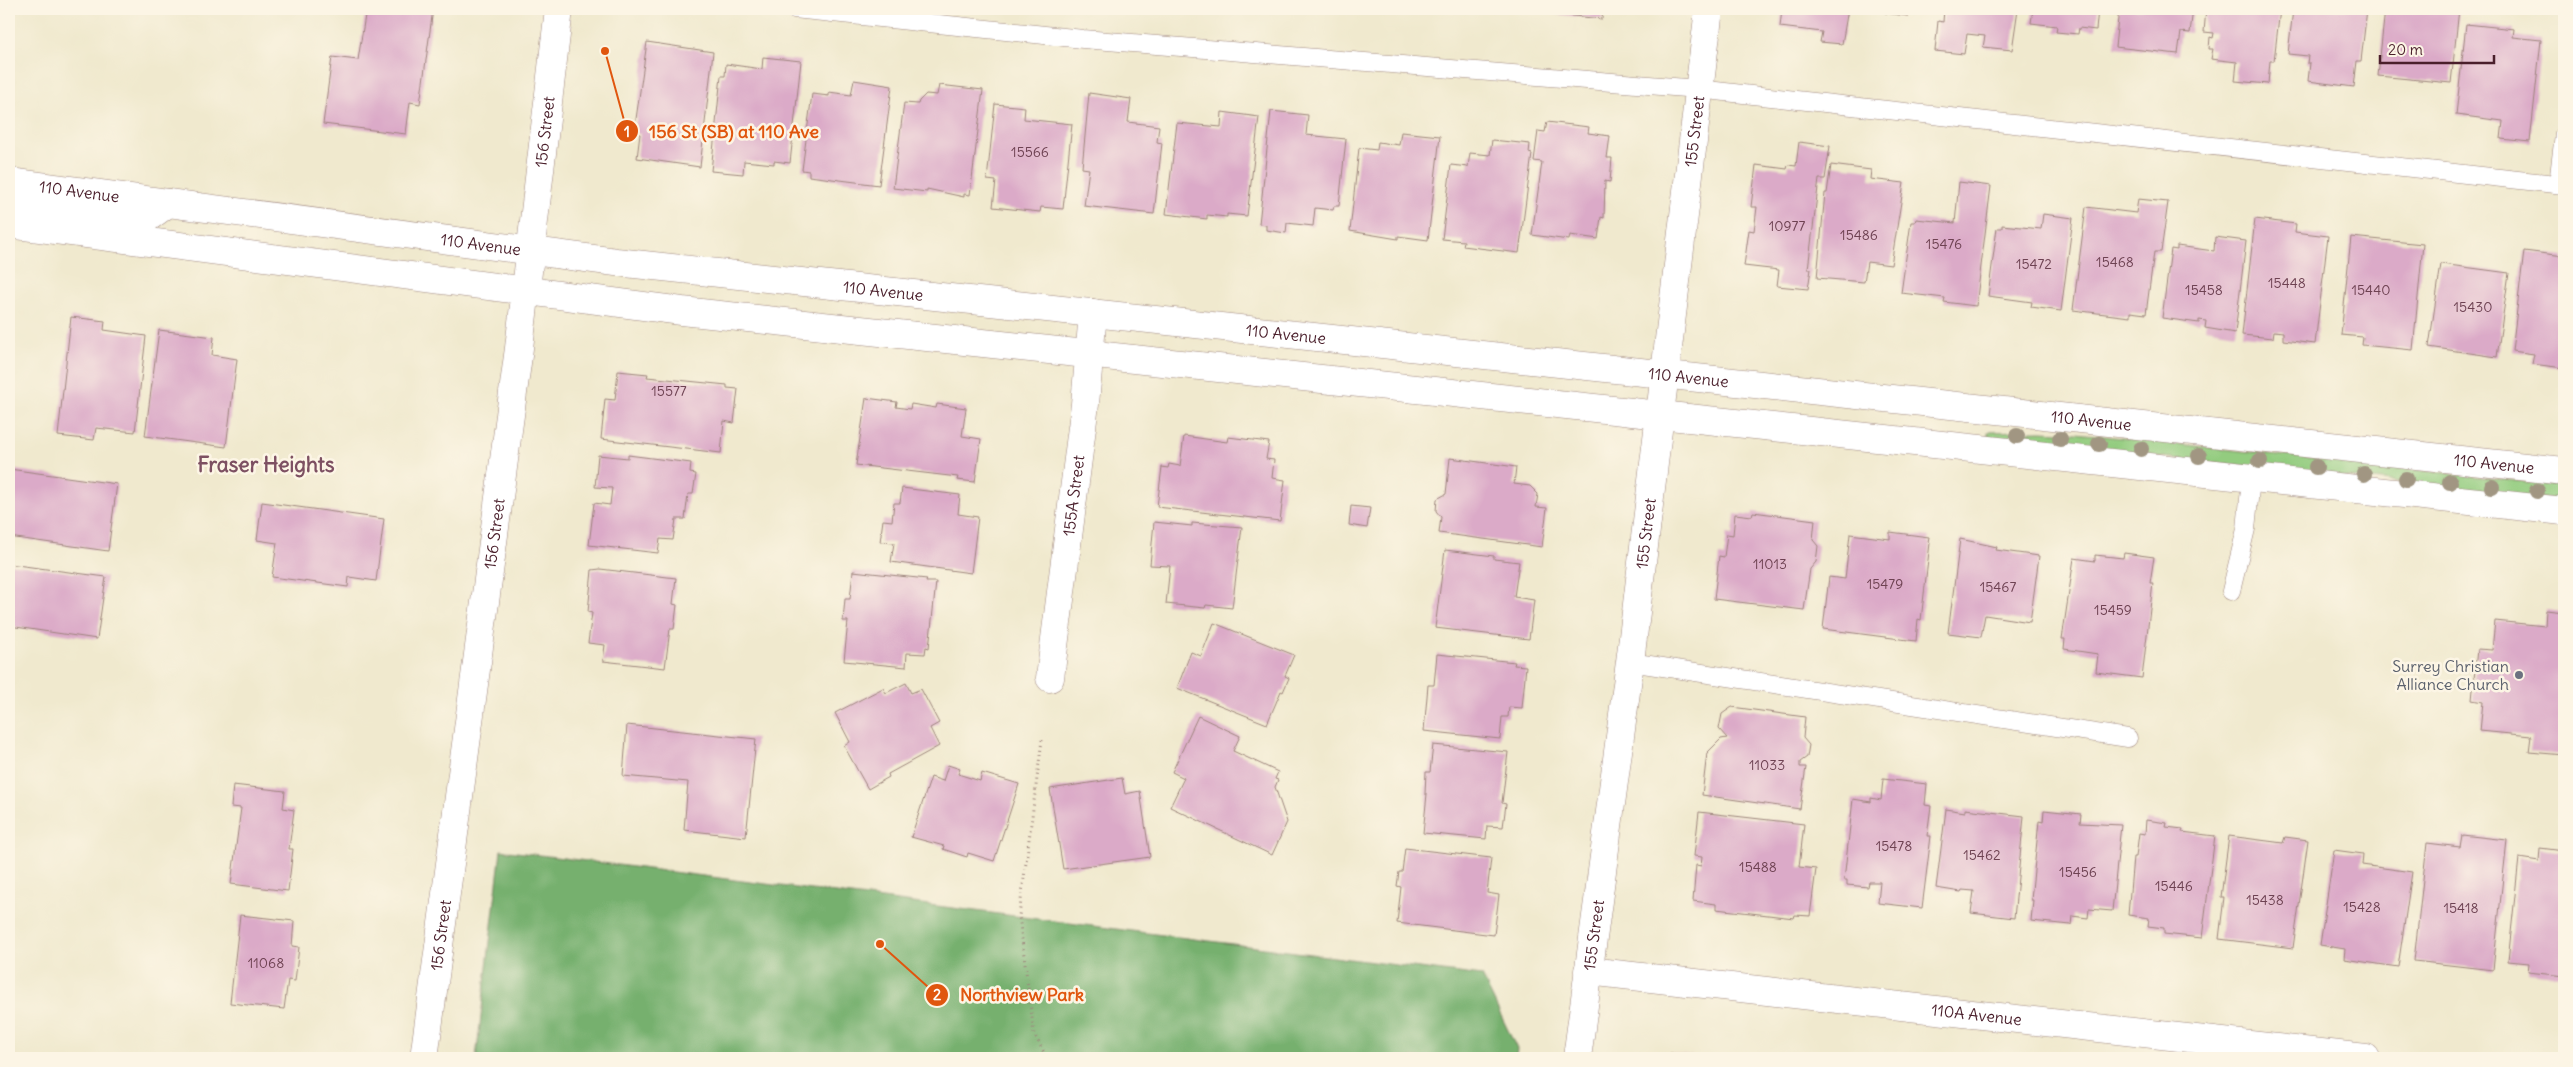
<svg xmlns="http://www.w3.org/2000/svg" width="2573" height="1067" font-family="Delius,sans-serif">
  <rect width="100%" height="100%" fill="#fcf5e5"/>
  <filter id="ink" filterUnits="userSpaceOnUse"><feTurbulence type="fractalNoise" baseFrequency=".02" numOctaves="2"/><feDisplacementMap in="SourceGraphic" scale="10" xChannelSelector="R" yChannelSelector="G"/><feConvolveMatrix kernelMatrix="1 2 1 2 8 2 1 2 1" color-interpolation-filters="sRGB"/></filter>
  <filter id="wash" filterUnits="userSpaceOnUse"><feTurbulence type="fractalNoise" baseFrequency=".0096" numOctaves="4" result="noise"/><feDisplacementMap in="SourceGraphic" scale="20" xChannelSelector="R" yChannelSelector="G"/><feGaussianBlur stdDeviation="1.12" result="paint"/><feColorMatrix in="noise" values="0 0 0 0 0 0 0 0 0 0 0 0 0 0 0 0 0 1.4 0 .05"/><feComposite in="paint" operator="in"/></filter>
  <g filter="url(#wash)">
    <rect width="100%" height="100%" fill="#f0e9ce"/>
    <path fill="#93cc7f" stroke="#6e7655" d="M 2041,431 L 2076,433 L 2564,486 L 2564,501 L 1988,438 L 1988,432 Z"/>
    <path fill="#76b06e" stroke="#60684c" d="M 501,850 L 1482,976 L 1517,1049 L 1516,1058 L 476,1058 Z"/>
    <g id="blocks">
      <path fill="#dbaac8" d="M 366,9 L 433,9 L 420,104 L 410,102 L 406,134 L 323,124 L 332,57 L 358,60 Z
        M 1555,9 L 1603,9 L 1602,19 L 1554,14 Z
        M 1782,9 L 1848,9 L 1842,44 L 1820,42 L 1822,32 L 1780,27 Z
        M 1885,9 L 1908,9 L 1908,16 L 1885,13 Z
        M 1944,9 L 2018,9 L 2012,50 L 1983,47 L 1985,36 L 1967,34 L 1964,54 L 1935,51 L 1938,21 L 1943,22 Z
        M 2033,9 L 2098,9 L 2096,30 L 2079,28 L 2078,34 L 2056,32 L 2057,26 L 2031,23 Z
        M 2119,9 L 2193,9 L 2190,33 L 2181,32 L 2178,54 L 2115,47 Z
        M 2206,9 L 2280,9 L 2274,61 L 2270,61 L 2268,84 L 2235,81 L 2237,62 L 2211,59 L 2213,49 L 2209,49 L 2210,37 L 2213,38 L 2214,33 L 2204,32 Z
        M 2293,9 L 2367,9 L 2361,61 L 2357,61 L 2354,87 L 2308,81 L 2310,63 L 2307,63 L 2308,56 L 2288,54 Z
        M 2385,9 L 2459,9 L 2451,83 L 2378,76 Z
        M 2466,24 L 2514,29 L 2513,37 L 2541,40 L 2530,142 L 2501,139 L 2503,121 L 2456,115 Z
        M 647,42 L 713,52 L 700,167 L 637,158 L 640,134 L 634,133 Z
        M 763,57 L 801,61 L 790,163 L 774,161 L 774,164 L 744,161 L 743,174 L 711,171 L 721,76 L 725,76 L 726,64 L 762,69 Z
        M 854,80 L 892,86 L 879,185 L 809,176 L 809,171 L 802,170 L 812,94 L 829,96 L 829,92 L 851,95 Z
        M 939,85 L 983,90 L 970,195 L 964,194 L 964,197 L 927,189 L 927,192 L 893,188 L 904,103 L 918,104 L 919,101 L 926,94 L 937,95 Z
        M 1089,93 L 1131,99 L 1128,122 L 1159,126 L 1157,142 L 1162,143 L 1154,214 L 1084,206 L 1089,169 L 1082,168 Z
        M 995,104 L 1025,107 L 1024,119 L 1072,124 L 1063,209 L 1041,207 L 1040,212 L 993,207 L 996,181 L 987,180 Z
        M 1271,111 L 1308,115 L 1306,135 L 1346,139 L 1339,206 L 1334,206 L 1333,210 L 1315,208 L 1313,226 L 1287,223 L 1286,233 L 1266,230 L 1266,225 L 1259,224 Z
        M 1222,112 L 1259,117 L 1247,216 L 1227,214 L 1227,217 L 1207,215 L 1207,219 L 1166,214 L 1177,123 L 1221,127 Z
        M 1547,122 L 1589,127 L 1588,133 L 1610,136 L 1607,158 L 1612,158 L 1610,182 L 1605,181 L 1604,218 L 1601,217 L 1598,239 L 1570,235 L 1569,240 L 1532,235 L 1542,162 L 1534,161 L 1538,131 L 1545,132 Z
        M 1401,132 L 1440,136 L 1428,240 L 1398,236 L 1398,239 L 1350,231 L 1359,148 L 1377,150 L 1378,142 L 1399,145 Z
        M 1492,140 L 1530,144 L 1529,153 L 1532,154 L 1519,253 L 1463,246 L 1464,241 L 1442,239 L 1451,165 L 1468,167 L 1470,153 L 1490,155 Z
        M 1799,142 L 1830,146 L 1825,179 L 1819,179 L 1808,269 L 1811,269 L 1808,289 L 1777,286 L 1779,270 L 1744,266 L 1749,230 L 1754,231 L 1757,207 L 1751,207 L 1756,165 L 1787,169 L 1788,165 L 1796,166 Z
        M 1831,165 L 1871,170 L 1870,179 L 1904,183 L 1891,265 L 1867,262 L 1864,282 L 1817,278 L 1825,193 L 1827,193 Z
        M 1959,182 L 1991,186 L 1976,306 L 1944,302 L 1945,298 L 1901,293 L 1911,222 L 1915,222 L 1916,219 L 1955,223 Z
        M 2138,199 L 2168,202 L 2161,252 L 2154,252 L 2146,314 L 2130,312 L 2130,317 L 2073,310 L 2086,207 L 2136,213 Z
        M 2043,214 L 2073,218 L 2061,311 L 2031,307 L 2032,302 L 1988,296 L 1997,228 L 2002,228 L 2002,225 L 2041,229 Z
        M 2255,219 L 2296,224 L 2295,232 L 2328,236 L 2315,344 L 2283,340 L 2283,332 L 2274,331 L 2273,338 L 2242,335 Z
        M 2215,237 L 2246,241 L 2235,333 L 2205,328 L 2206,321 L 2199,320 L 2199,323 L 2162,318 L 2171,249 L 2177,250 L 2177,246 L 2214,251 Z
        M 2351,237 L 2423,244 L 2413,350 L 2362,345 L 2363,337 L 2341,335 Z
        M 2524,251 L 2564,256 L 2564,368 L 2532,364 L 2534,354 L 2512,351 Z
        M 2441,264 L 2509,273 L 2497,357 L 2429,347 Z
        M 71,317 L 105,321 L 104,330 L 146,336 L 135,432 L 96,428 L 94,440 L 58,436 Z
        M 159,330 L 214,337 L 212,355 L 237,359 L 226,447 L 145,436 Z
        M 618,371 L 648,374 L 647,377 L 727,385 L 727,388 L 738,389 L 734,423 L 724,421 L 721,453 L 601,439 L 605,399 L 615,400 Z
        M 866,398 L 897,402 L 896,407 L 910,409 L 911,404 L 936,408 L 937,404 L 966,408 L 962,436 L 981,439 L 975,482 L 957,480 L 958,477 L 856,465 Z
        M 1184,436 L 1227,442 L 1228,437 L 1269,442 L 1266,459 L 1274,460 L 1272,478 L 1285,480 L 1280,521 L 1157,507 L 1162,467 L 1168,468 L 1169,464 L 1180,466 Z
        M 598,455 L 628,458 L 628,455 L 691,463 L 690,473 L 696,474 L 693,494 L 688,494 L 685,519 L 676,519 L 673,540 L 660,539 L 658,553 L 589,545 L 594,503 L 610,505 L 612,488 L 595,487 Z
        M 1450,458 L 1516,467 L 1514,484 L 1530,486 L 1538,494 L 1536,507 L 1547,508 L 1542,547 L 1439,533 L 1441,517 L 1436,511 L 1437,499 L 1446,494 Z
        M 9,469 L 117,484 L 108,551 L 9,537 Z
        M 902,488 L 960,495 L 958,514 L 978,517 L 971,573 L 891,562 L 894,543 L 880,542 L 883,520 L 892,521 L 894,503 L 900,503 Z
        M 262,502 L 384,519 L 376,581 L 349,577 L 348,587 L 272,577 L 277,543 L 257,540 Z
        M 1351,506 L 1370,508 L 1367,528 L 1349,525 Z
        M 1753,512 L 1815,520 L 1813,540 L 1818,546 L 1816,562 L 1810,569 L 1804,610 L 1714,599 L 1719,556 L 1724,557 L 1727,534 L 1733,535 L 1735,514 L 1752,516 Z
        M 1154,522 L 1192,526 L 1192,523 L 1242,527 L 1232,608 L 1206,605 L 1205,608 L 1166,604 L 1170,566 L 1150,565 Z
        M 1890,532 L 1929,537 L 1928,542 L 1930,543 L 1921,620 L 1918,619 L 1916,641 L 1823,629 L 1829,577 L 1845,579 L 1850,534 L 1890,539 Z
        M 1960,539 L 1997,547 L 1996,550 L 2039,556 L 2030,622 L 1985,615 L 1981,637 L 1948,633 Z
        M 1445,550 L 1494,556 L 1494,559 L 1519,562 L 1514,597 L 1534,600 L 1529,639 L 1435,628 Z
        M 2124,553 L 2154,557 L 2150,583 L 2153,583 L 2142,678 L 2096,672 L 2098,654 L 2064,649 L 2065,639 L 2062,639 L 2074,558 L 2095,561 L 2095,555 L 2123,558 Z
        M 9,564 L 106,577 L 97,639 L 9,626 Z
        M 600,569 L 676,578 L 673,604 L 677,605 L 674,629 L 670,629 L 665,668 L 603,661 L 605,645 L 588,643 L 592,613 L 588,612 L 592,570 Z
        M 853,571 L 927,579 L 926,582 L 936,582 L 929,648 L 926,647 L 925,654 L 907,653 L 906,667 L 844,661 L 848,621 L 843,621 L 845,599 L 850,599 Z
        M 2546,610 L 2564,612 L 2564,755 L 2529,752 L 2531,736 L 2480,731 L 2483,702 L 2472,700 L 2477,649 L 2492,650 L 2495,621 L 2545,626 Z
        M 1214,623 L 1294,655 L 1285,676 L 1289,678 L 1283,692 L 1281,691 L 1267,724 L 1177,688 L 1191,652 L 1201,656 Z
        M 1437,654 L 1515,662 L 1514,665 L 1526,666 L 1522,708 L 1509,707 L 1508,717 L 1502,717 L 1500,739 L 1424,731 L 1428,685 L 1434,685 Z
        M 906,683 L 911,693 L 921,689 L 939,723 L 930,728 L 939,746 L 888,774 L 889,777 L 868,789 L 844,746 L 850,742 L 835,713 L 883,688 L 886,693 Z
        M 1732,707 L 1805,717 L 1803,738 L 1809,745 L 1807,757 L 1800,762 L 1800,767 L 1806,767 L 1800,809 L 1702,795 L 1707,753 L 1721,739 L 1727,738 L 1719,729 L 1722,714 Z
        M 1198,716 L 1240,736 L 1233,751 L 1278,772 L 1275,779 L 1278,780 L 1275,787 L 1287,822 L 1272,855 L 1170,807 L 1184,778 L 1172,772 Z
        M 627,725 L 756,739 L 746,837 L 684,830 L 688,782 L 623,776 Z
        M 1433,745 L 1508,752 L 1502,803 L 1506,804 L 1503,827 L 1487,826 L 1486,839 L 1423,833 L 1427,794 L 1425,794 L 1426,772 L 1430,772 Z
        M 948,765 L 960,769 L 958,774 L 980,781 L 982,773 L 1019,784 L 994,861 L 968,853 L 967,857 L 943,849 L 944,846 L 911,837 L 931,777 L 943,781 Z
        M 1122,778 L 1125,794 L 1140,791 L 1150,857 L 1063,869 L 1050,789 Z
        M 1883,779 L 1927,784 L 1925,805 L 1931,806 L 1927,836 L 1931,836 L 1922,908 L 1878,903 L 1880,882 L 1869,882 L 1868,887 L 1847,885 L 1847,880 L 1844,880 L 1853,799 L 1871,802 L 1871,798 L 1881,800 Z
        M 233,785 L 285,791 L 283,808 L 294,810 L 289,849 L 293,849 L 288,891 L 231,884 L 241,808 L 231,807 Z
        M 1946,809 L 1965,812 L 1965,809 L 2024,816 L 2014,918 L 1971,913 L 1974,891 L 1962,890 L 1961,892 L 1936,888 Z
        M 2044,810 L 2081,814 L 2080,823 L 2121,825 L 2112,911 L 2089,909 L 2088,918 L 2072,916 L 2071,925 L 2031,921 L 2033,900 L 2031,900 L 2039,821 L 2043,822 Z
        M 1699,812 L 1804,824 L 1799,867 L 1816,869 L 1810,916 L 1795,915 L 1794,918 L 1716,909 L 1716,904 L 1693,901 L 1696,865 L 1701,866 L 1702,857 L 1694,856 Z
        M 2146,820 L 2167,823 L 2166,827 L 2183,829 L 2182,832 L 2215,836 L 2202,938 L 2164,934 L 2164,928 L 2148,926 L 2149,918 L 2128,915 L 2133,857 L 2136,857 L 2139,833 L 2145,834 Z
        M 2462,835 L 2507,840 L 2493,970 L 2414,961 L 2427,843 L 2460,847 Z
        M 2229,836 L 2283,843 L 2285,837 L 2308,840 L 2293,948 L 2219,939 L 2224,897 L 2221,897 Z
        M 1405,848 L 1491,858 L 1487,893 L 1499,895 L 1494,935 L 1397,923 L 1401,887 L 1397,886 L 1399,872 L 1402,872 Z
        M 2540,848 L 2564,851 L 2564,976 L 2528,972 L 2529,963 L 2508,961 L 2519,858 L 2539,861 Z
        M 2334,850 L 2363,854 L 2362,865 L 2412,872 L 2398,967 L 2344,959 L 2345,949 L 2320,945 Z
        M 240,915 L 294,921 L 292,946 L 299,947 L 295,981 L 288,980 L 284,1009 L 230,1003 Z
        M 1670,1053 L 1701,1057 L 1701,1058 L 1669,1058 Z"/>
    </g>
  </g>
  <g filter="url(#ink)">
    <use href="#blocks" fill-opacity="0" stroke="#9d847c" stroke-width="1"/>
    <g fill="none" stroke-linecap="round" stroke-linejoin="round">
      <g stroke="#9d847c" stroke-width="19">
        <path id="lane" d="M 794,9 L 1083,39 L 1698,89 L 2564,185
          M 2558,184 L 2564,134
          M 2231,591 L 2246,529 L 2251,479
          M 1630,662 L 2128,738"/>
      </g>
      <g stroke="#9d847c" stroke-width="29">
        <g id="street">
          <path id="s1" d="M 1050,678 L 1085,404 L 1093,313"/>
          <path id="s2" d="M 1588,971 L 2366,1058"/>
          <path id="s3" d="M 1577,1058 L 1630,662 L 1709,9"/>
        </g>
      </g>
      <g stroke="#9d847c" stroke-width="29">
        <g id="secondary">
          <path id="s4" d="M 9,182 L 616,262 L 2564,471"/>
          <path d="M 9,204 L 118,219 L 146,219 L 168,203"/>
          <path d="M 9,224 L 682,311 L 2564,511"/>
          <path id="s5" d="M 424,1058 L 519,348 L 559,9"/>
        </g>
      </g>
      <path stroke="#9d847c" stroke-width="3" stroke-dasharray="1 4" stroke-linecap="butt" d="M 1042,740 L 1019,916 L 1034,1034 L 1047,1058"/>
      <use href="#lane" stroke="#fff" stroke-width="18"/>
      <use href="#street" stroke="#fff" stroke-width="28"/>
      <use href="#secondary" stroke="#fff" stroke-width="28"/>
    </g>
    <g fill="#a19682">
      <circle cx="2017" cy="436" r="8"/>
      <circle cx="2060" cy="439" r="8"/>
      <circle cx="2099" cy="444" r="8"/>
      <circle cx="2141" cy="449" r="8"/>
      <circle cx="2199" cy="456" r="8"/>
      <circle cx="2260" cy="461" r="8"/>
      <circle cx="2316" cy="467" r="8"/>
      <circle cx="2364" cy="474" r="8"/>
      <circle cx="2406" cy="479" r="8"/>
      <circle cx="2450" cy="482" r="8"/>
      <circle cx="2492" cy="487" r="8"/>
      <circle cx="2537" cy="491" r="8"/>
    </g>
  </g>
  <circle fill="#6b7280" stroke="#fcf5e5" stroke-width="2" cx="2519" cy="675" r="5"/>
  <g text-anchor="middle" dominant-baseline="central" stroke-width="5" stroke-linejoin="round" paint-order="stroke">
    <g font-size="14" fill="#6e4252">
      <text x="1030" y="152">15566</text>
      <text x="1787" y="226">10977</text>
      <text x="1859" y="235">15486</text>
      <text x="1944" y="244">15476</text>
      <text x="2115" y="262">15468</text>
      <text x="2034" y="264">15472</text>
      <text x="2287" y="283">15448</text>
      <text x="2204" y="290">15458</text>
      <text x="2371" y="290">15440</text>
      <text x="2473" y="307">15430</text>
      <text x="669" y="391">15577</text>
      <text x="1770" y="564">11013</text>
      <text x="1885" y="584">15479</text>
      <text x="1998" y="587">15467</text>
      <text x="2113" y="610">15459</text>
      <text x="1767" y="765">11033</text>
      <text x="1894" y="846">15478</text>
      <text x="1982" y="855">15462</text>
      <text x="1758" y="867">15488</text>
      <text x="2078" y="872">15456</text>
      <text x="2174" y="886">15446</text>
      <text x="2265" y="900">15438</text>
      <text x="2362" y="907">15428</text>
      <text x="2461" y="908">15418</text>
      <text x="266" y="963">11068</text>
    </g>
    <g font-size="16" fill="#4a1f2b" stroke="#fcf5e5">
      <text stroke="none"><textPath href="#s5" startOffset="934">156 Street</textPath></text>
      <text stroke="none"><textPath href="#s3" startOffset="934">155 Street</textPath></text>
      <text stroke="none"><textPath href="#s4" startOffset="71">110 Avenue</textPath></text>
      <text stroke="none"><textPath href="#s4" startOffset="476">110 Avenue</textPath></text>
      <text stroke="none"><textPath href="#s4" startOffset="881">110 Avenue</textPath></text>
      <text stroke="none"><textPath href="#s4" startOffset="1286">110 Avenue</textPath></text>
      <text stroke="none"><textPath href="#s4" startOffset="1691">110 Avenue</textPath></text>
      <text stroke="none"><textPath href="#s4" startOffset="2096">110 Avenue</textPath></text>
      <text stroke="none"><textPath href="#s4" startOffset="2501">110 Avenue</textPath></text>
      <text stroke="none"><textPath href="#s1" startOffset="184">155A Street</textPath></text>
      <text stroke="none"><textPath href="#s5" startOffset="529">156 Street</textPath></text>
      <text stroke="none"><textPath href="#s3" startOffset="529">155 Street</textPath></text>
      <text stroke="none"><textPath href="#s5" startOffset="124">156 Street</textPath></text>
      <text stroke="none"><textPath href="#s3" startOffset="124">155 Street</textPath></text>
      <text stroke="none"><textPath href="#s2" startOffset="391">110A Avenue</textPath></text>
    </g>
    <g font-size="16" fill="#5b616d" stroke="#fcf5e5" text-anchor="end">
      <text x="2509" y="666">Surrey Christian<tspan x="2509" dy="18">Alliance Church</tspan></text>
    </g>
    <g font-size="21" font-weight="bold" fill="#7d5062" stroke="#fcf5e5">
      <text x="266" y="464">Fraser Heights</text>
    </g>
  </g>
  <path fill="none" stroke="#e0560e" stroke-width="2" d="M605 51L627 131M880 944L937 995"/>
  <g fill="#e0560e" stroke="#fcf5e5" stroke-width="2">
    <circle cx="605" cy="51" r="5"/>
    <circle cx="880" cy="944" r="5"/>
    <circle cx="627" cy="131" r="12"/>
    <circle cx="937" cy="995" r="12"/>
  </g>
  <g font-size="15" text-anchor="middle" font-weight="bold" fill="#fff">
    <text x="627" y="137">1</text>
    <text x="937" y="1000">2</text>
  </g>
  <g font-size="18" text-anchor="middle" font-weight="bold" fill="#e0560e" stroke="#fcf5e5" stroke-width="5" stroke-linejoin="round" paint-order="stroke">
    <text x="734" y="138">156 St (SB) at 110 Ave</text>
    <text x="1022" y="1001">Northview Park</text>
  </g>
  <rect width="2573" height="1067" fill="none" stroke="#fcf5e5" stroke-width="30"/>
  <path d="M2380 55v8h114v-8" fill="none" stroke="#4a1f2b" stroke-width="2.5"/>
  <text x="2388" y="55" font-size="15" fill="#4a1f2b" stroke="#fcf5e5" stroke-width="4" paint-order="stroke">20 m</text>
</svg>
